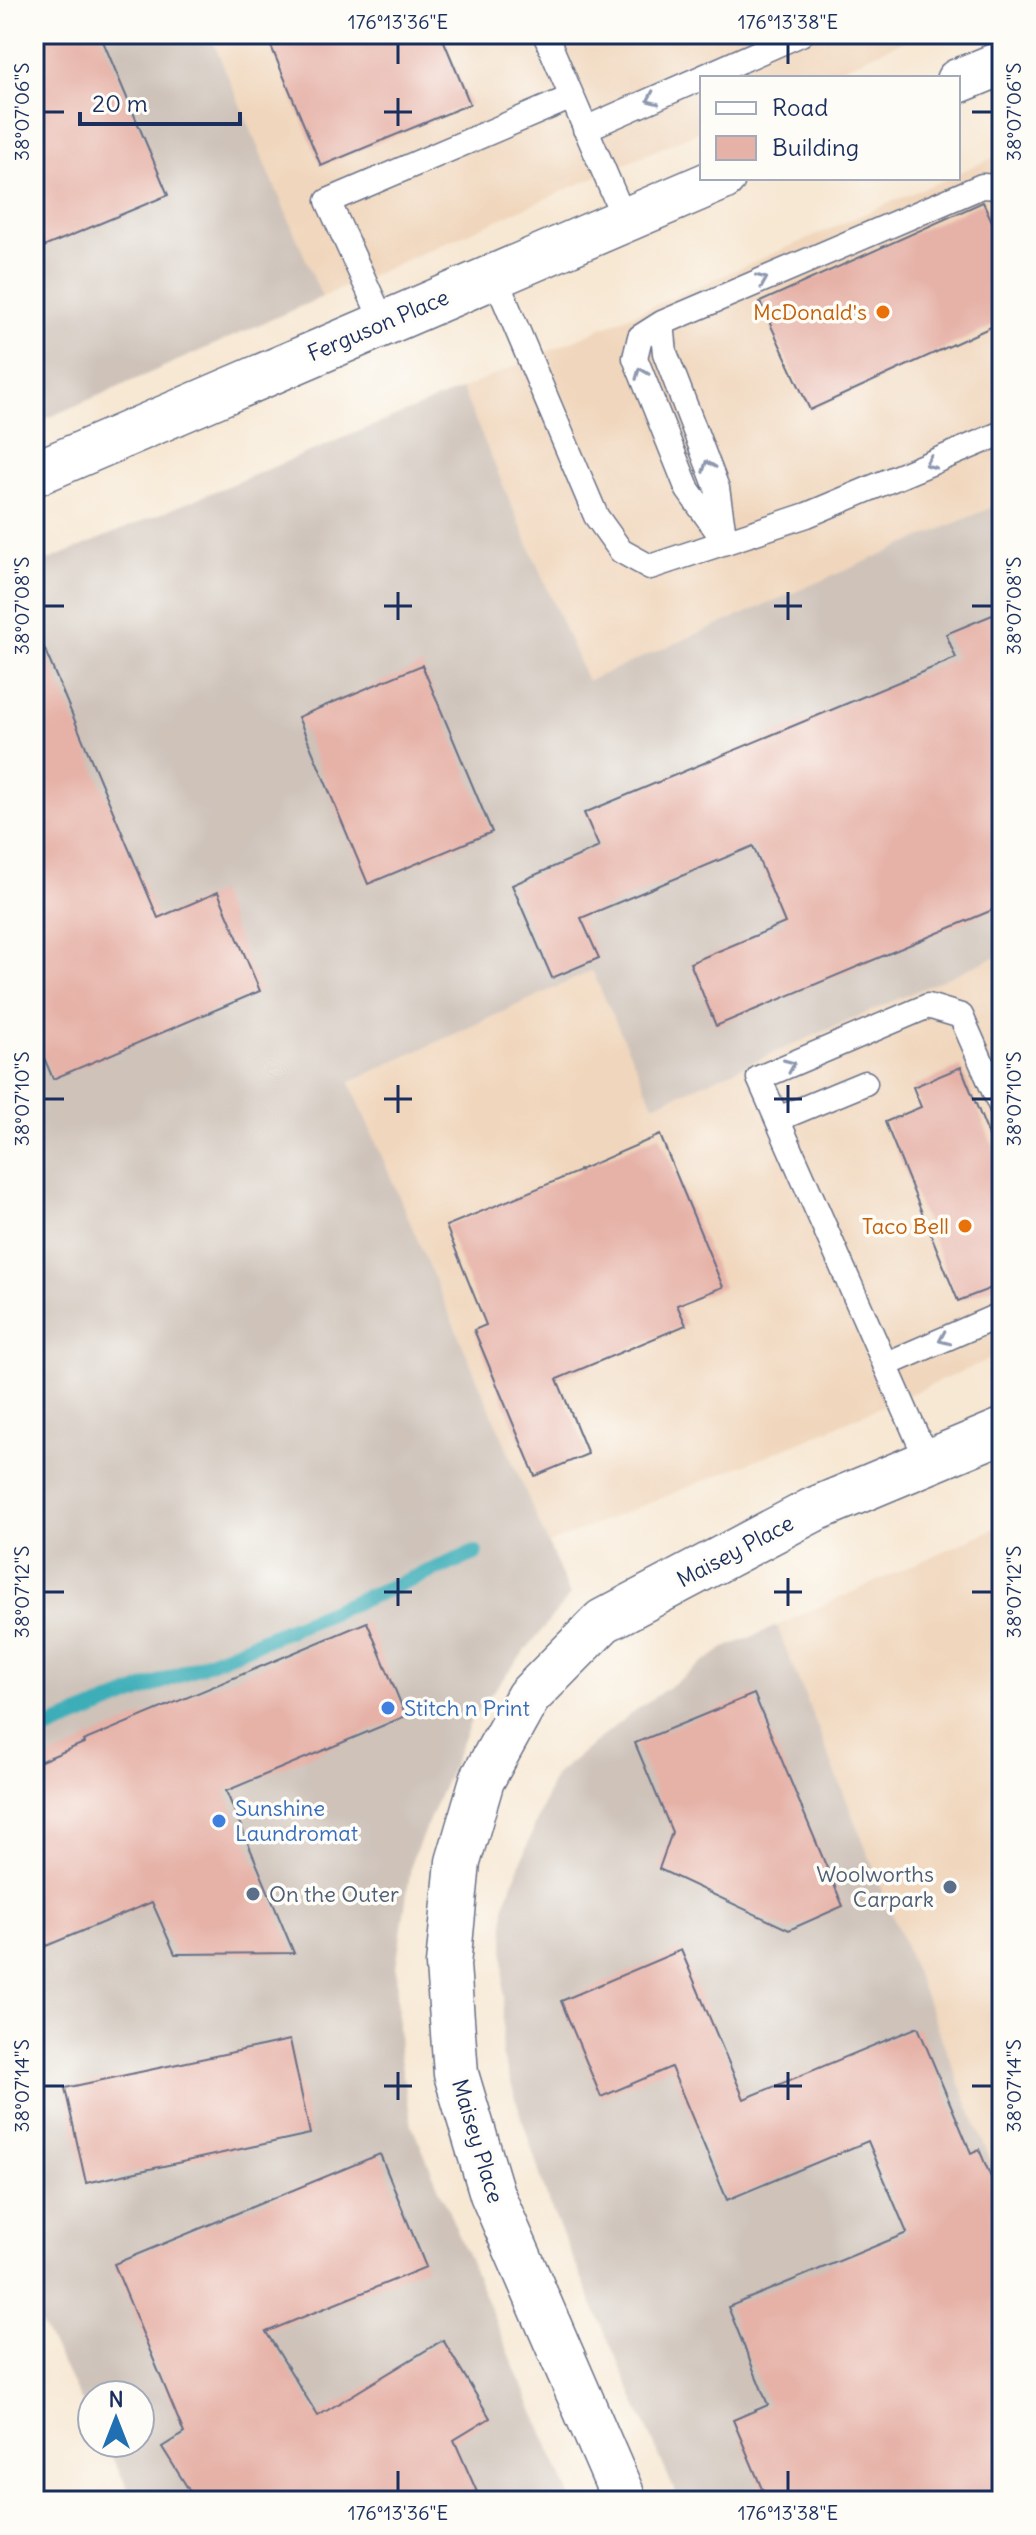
<svg xmlns="http://www.w3.org/2000/svg" width="1036" height="2535" font-family="Delius,sans-serif">
  <rect width="100%" height="100%" fill="#fdfcf7"/>
  <filter id="ink" filterUnits="userSpaceOnUse"><feTurbulence type="fractalNoise" baseFrequency=".0125" numOctaves="2"/><feDisplacementMap in="SourceGraphic" scale="16" xChannelSelector="R" yChannelSelector="G"/><feConvolveMatrix kernelMatrix="1 2 1 2 8 2 1 2 1" color-interpolation-filters="sRGB"/></filter>
  <filter id="wash" filterUnits="userSpaceOnUse"><feTurbulence type="fractalNoise" baseFrequency=".006" numOctaves="4" result="noise"/><feDisplacementMap in="SourceGraphic" scale="32" xChannelSelector="R" yChannelSelector="G"/><feGaussianBlur stdDeviation="1.8" result="paint"/><feColorMatrix in="noise" values="0 0 0 0 0 0 0 0 0 0 0 0 0 0 0 0 0 1.4 0 .05"/><feComposite in="paint" operator="in"/></filter>
  <g filter="url(#wash)">
    <rect width="100%" height="100%" fill="#f7e8d4"/>
    <path fill="#f0d6bc" d="M 210,34 L 919,34 L 820,78 L 702,78 L 702,130 L 322,297 Z
      M 1002,154 L 1002,503 L 587,681 L 462,389 L 947,178 L 958,178 L 958,173 Z
      M 1002,954 L 1002,1354 L 802,1441 L 548,1544 L 350,1082 L 592,971 L 654,1105 Z
      M 1002,1525 L 1002,2189 L 777,1626 Z"/>
    <path fill="#cec2b9" d="M 34,34 L 210,34 L 322,297 L 34,424 Z
      M 462,389 L 587,681 L 1002,503 L 1002,954 L 654,1105 L 592,971 L 350,1082 L 570,1595 L 473,1716 L 412,1860 L 396,1967 L 399,2053 L 412,2125 L 572,2501 L 135,2501 L 104,2443 L 140,2443 L 140,2395 L 92,2395 L 92,2421 L 34,2311 L 34,566 Z
      M 777,1626 L 1002,2189 L 1002,2501 L 679,2501 L 549,2204 L 502,2054 L 505,1903 L 554,1776 L 626,1717 L 723,1649 Z"/>
    <g fill="none" stroke-linecap="round" stroke-linejoin="round">
      <path stroke="#3daeb8" stroke-width="16" d="M 34,1734 L 475,1553"/>
    </g>
    <g id="blocks">
      <path fill="#e6b2a8" d="M 34,34 L 100,34 L 168,195 L 34,251 Z
        M 266,34 L 441,34 L 470,104 L 321,166 Z
        M 983,202 L 1002,243 L 1002,322 L 810,410 L 760,302 Z
        M 1002,611 L 1002,906 L 716,1026 L 690,963 L 785,923 L 753,846 L 581,918 L 599,958 L 552,978 L 512,885 L 599,847 L 584,813 L 956,658 L 946,634 Z
        M 34,624 L 158,918 L 218,892 L 260,991 L 53,1079 L 34,1034 Z
        M 422,665 L 492,832 L 368,884 L 298,717 Z
        M 961,1067 L 1002,1168 L 1002,1284 L 958,1301 L 885,1122 L 921,1107 L 913,1087 Z
        M 660,1135 L 723,1287 L 677,1305 L 686,1325 L 557,1379 L 588,1454 L 535,1476 L 474,1330 L 486,1325 L 446,1226 L 580,1171 L 579,1170 Z
        M 367,1622 L 406,1716 L 226,1791 L 294,1953 L 175,1954 L 152,1902 L 34,1951 L 34,1764 L 84,1743 L 83,1741 Z
        M 754,1694 L 843,1906 L 789,1930 L 659,1869 L 672,1832 L 635,1743 Z
        M 681,1950 L 744,2099 L 918,2027 L 971,2153 L 979,2149 L 1002,2203 L 1002,2501 L 767,2501 L 733,2420 L 768,2405 L 728,2307 L 907,2233 L 868,2141 L 727,2200 L 671,2067 L 601,2097 L 561,2001 Z
        M 290,2040 L 310,2134 L 86,2183 L 65,2088 Z
        M 380,2154 L 426,2267 L 266,2332 L 318,2416 L 443,2340 L 490,2418 L 454,2440 L 481,2501 L 196,2501 L 162,2447 L 184,2433 L 114,2264 Z"/>
    </g>
  </g>
  <g filter="url(#ink)">
    <use href="#blocks" fill-opacity="0" stroke="#687087" stroke-width="2"/>
    <g fill="none" stroke-linecap="round" stroke-linejoin="round">
      <g stroke="#687087" stroke-width="27">
        <path id="service" d="M 545,34 L 624,218
          M 585,129 L 801,34
          M 494,275 L 596,516 L 621,551 L 650,567 L 807,515 L 1002,433
          M 383,322 L 328,201 L 572,97
          M 662,323 L 640,337 L 635,358 L 688,490 L 721,536
          M 725,542 L 717,488 L 665,353 L 662,323 L 982,186 L 1002,187
          M 778,1119 L 865,1083
          M 885,1365 L 1002,1314
          M 928,1462 L 759,1078 L 928,1006 L 961,1016 L 1002,1109"/>
      </g>
      <g stroke="#687087" stroke-width="47">
        <path id="minor" d="M 958,81 L 1002,63
          M 34,474 L 723,178
          M 625,2501 L 492,2194 L 456,2074 L 448,1965 L 458,1862 L 482,1780 L 528,1697 L 603,1621 L 813,1510 L 1002,1431"/>
      </g>
      <use href="#service" stroke="#fff" stroke-width="24"/>
      <use href="#minor" stroke="#fff" stroke-width="44"/>
    </g>
    <defs><path id="oneway-chevron" d="M-2-3.5L2.5 0L-2 3.5" fill="none" stroke-width="1.6" stroke-linecap="round" stroke-linejoin="round" transform="scale(2)"/></defs>
    <g stroke="#8d97ae">
      <use href="#oneway-chevron" transform="translate(652 99) rotate(156)"/>
      <use href="#oneway-chevron" transform="translate(762 280) rotate(-23)"/>
      <use href="#oneway-chevron" transform="translate(641 373) rotate(-112)"/>
      <use href="#oneway-chevron" transform="translate(930 463) rotate(157)"/>
      <use href="#oneway-chevron" transform="translate(708 466) rotate(-111)"/>
      <use href="#oneway-chevron" transform="translate(790 1065) rotate(-23)"/>
      <use href="#oneway-chevron" transform="translate(944 1339) rotate(156)"/>
    </g>
  </g>
  <path fill="none" stroke="#1b2f5e" stroke-width="3" d="M 398,44 L 398,64M 788,44 L 788,64M 398,98 L 398,126M 44,112 L 64,112M 384,112 L 412,112M 972,112 L 992,112M 398,592 L 398,620M 788,592 L 788,620M 44,606 L 64,606M 384,606 L 412,606M 774,606 L 802,606M 972,606 L 992,606M 398,1085 L 398,1113M 788,1085 L 788,1113M 44,1099 L 64,1099M 384,1099 L 412,1099M 774,1099 L 802,1099M 972,1099 L 992,1099M 398,1578 L 398,1606M 788,1578 L 788,1606M 44,1592 L 64,1592M 384,1592 L 412,1592M 774,1592 L 802,1592M 972,1592 L 992,1592M 398,2072 L 398,2100M 788,2072 L 788,2100M 44,2086 L 64,2086M 384,2086 L 412,2086M 774,2086 L 802,2086M 972,2086 L 992,2086M 398,2471 L 398,2491M 788,2471 L 788,2491"/>
  <g fill="#e8710a" stroke="#fdfcf7" stroke-width="3">
    <circle cx="883" cy="312" r="8"/>
    <circle cx="965" cy="1226" r="8"/>
  </g>
  <g fill="#3f7fe0" stroke="#fdfcf7" stroke-width="3">
    <circle cx="388" cy="1708" r="8"/>
    <circle cx="219" cy="1821" r="8"/>
  </g>
  <g fill="#5c6f8a" stroke="#fdfcf7" stroke-width="3">
    <circle cx="950" cy="1887" r="8"/>
    <circle cx="253" cy="1894" r="8"/>
  </g>
  <g text-anchor="middle" dominant-baseline="central" stroke-width="7" stroke-linejoin="round" paint-order="stroke">
    <g font-size="22" fill="#c56008" stroke="#fdfcf7" text-anchor="end">
      <text x="867" y="312">McDonald's</text>
      <text x="949" y="1226">Taco Bell</text>
    </g>
    <g font-size="22" fill="#1b2f5e" stroke="#fdfcf7">
      <text transform="translate(378 325) rotate(-23)">Ferguson Place</text>
      <text transform="translate(735 1551) rotate(-28)">Maisey Place</text>
      <text transform="translate(478 2141) rotate(73)">Maisey Place</text>
    </g>
    <g font-size="22" fill="#366cbe" stroke="#fdfcf7" text-anchor="start">
      <text x="404" y="1708">Stitch n Print</text>
      <text x="235" y="1808">Sunshine<tspan x="235" dy="25">Laundromat</tspan></text>
    </g>
    <g font-size="22" fill="#4e5e75" stroke="#fdfcf7" text-anchor="end">
      <text x="934" y="1874">Woolworths<tspan x="934" dy="25">Carpark</tspan></text>
      <text x="269" y="1894" text-anchor="start">On the Outer</text>
    </g>
  </g>
  <rect width="1036" height="2535" fill="none" stroke="#fdfcf7" stroke-width="88"/>
  <rect x="700" y="76" width="260" height="104" fill="#fdfcf7" stroke="#a3aaba" stroke-width="2"/>
  <rect x="716" y="102" width="40" height="12" fill="#ffffff" stroke="#a3aaba" stroke-width="2"/>
  <text x="772" y="116" font-size="24" fill="#1b2f5e">Road</text>
  <rect x="716" y="136" width="40" height="24" fill="#e6b2a8" stroke="#a3aaba" stroke-width="2"/>
  <text x="772" y="156" font-size="24" fill="#1b2f5e">Building</text>
  <g transform="translate(116 2419)"><circle r="38" fill="#fdfcf7" stroke="#a3aaba" stroke-width="2"/>
  <path d="M0-6L14 30L0 20L-14 30Z" fill="#1f6fb2"/>
  <text y="-12" font-size="22" font-weight="bold" text-anchor="middle" fill="#1b2f5e">N</text>
  </g>
  <path d="M80 112v12h160v-12" fill="none" stroke="#1b2f5e" stroke-width="4"/>
  <text x="92" y="112" font-size="24" fill="#1b2f5e" stroke="#fdfcf7" stroke-width="6" paint-order="stroke">20 m</text>
  <rect x="44" y="44" width="948" height="2447" fill="none" stroke="#1b2f5e" stroke-width="3"/>
  <g font-size="20" text-anchor="middle" fill="#1b2f5e">
    <text x="398" y="29">176°13'36"E</text>
    <text x="788" y="29">176°13'38"E</text>
    <text transform="translate(22 112) rotate(-90)" y="7">38°07'06"S</text>
    <text transform="translate(1014 112) rotate(-90)" y="7">38°07'06"S</text>
    <text transform="translate(22 606) rotate(-90)" y="7">38°07'08"S</text>
    <text transform="translate(1014 606) rotate(-90)" y="7">38°07'08"S</text>
    <text transform="translate(22 1099) rotate(-90)" y="7">38°07'10"S</text>
    <text transform="translate(1014 1099) rotate(-90)" y="7">38°07'10"S</text>
    <text transform="translate(22 1592) rotate(-90)" y="7">38°07'12"S</text>
    <text transform="translate(1014 1592) rotate(-90)" y="7">38°07'12"S</text>
    <text transform="translate(22 2086) rotate(-90)" y="7">38°07'14"S</text>
    <text transform="translate(1014 2086) rotate(-90)" y="7">38°07'14"S</text>
    <text x="398" y="2520">176°13'36"E</text>
    <text x="788" y="2520">176°13'38"E</text>
  </g>
</svg>
